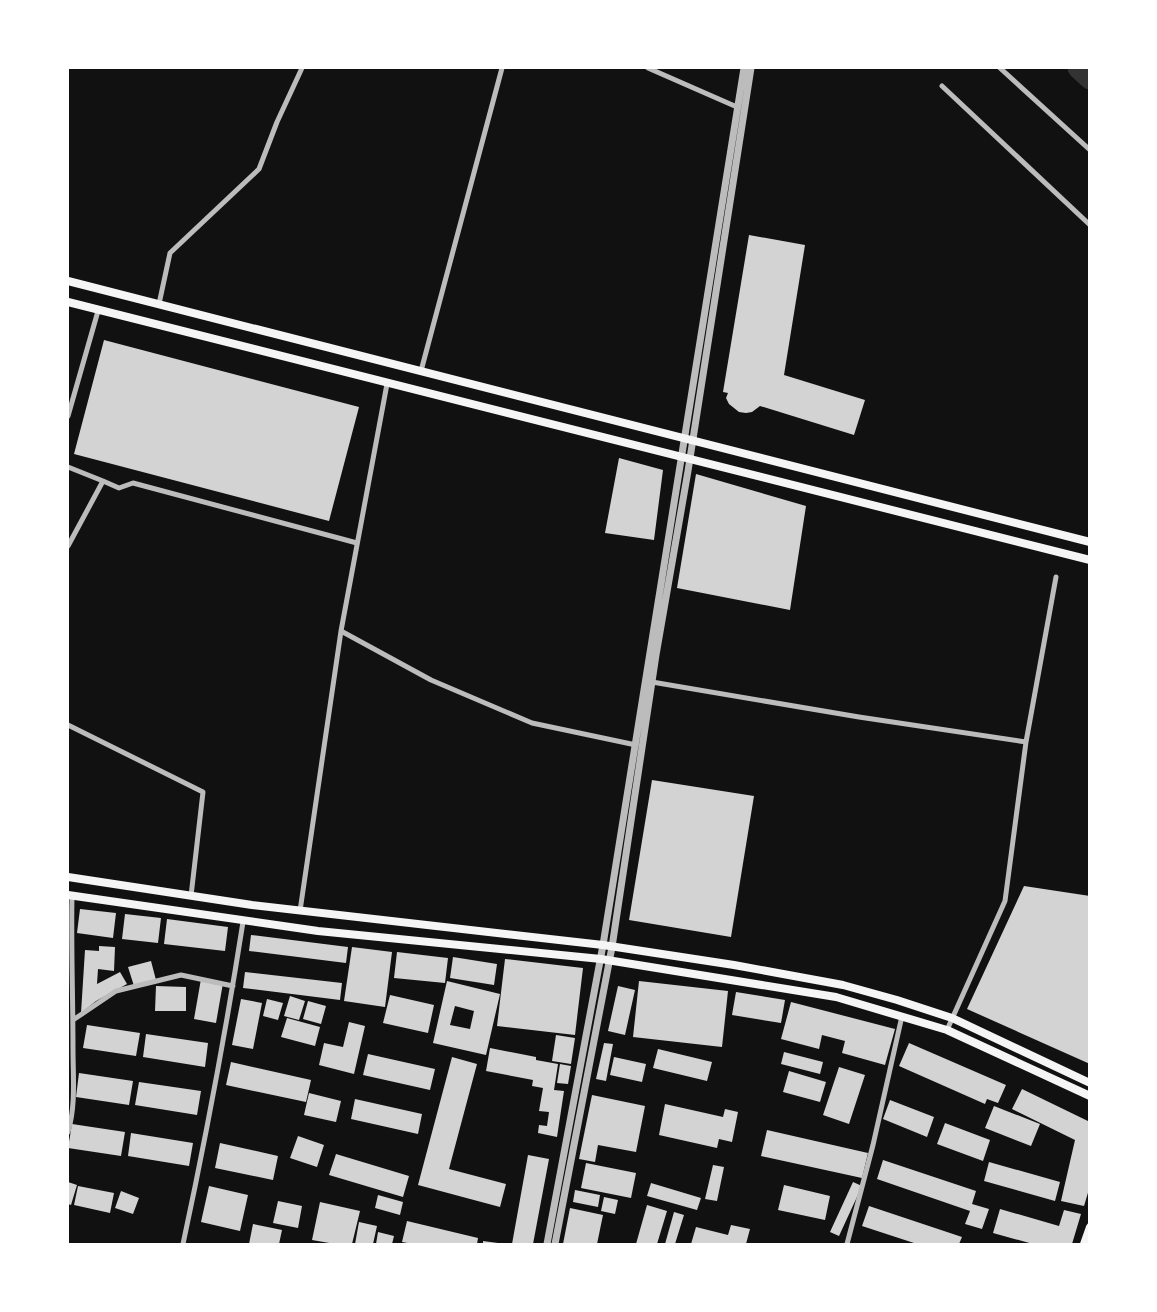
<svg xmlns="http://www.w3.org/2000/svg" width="1157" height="1312" font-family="Overpass,sans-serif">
  <rect width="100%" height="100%" fill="#111"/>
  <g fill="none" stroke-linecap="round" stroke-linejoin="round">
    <path stroke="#333" stroke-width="21" d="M 1078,68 L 1090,79"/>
  </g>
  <path fill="#d3d3d3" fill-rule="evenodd" d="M 749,235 L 805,245 L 784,375 L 865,400 L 854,435 L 760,406 L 752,412 L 746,413 L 739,412 L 729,404 L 726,398 L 728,393 L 723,392 Z
    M 104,340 L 359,407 L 329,521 L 74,454 Z
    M 619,458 L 663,470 L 654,540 L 605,533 Z
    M 696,474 L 806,506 L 790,610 L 677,588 Z
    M 652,780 L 754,796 L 731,937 L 629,920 Z
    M 1024,886 L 1090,896 L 1090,1064 L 967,1009 Z
    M 80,909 L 116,913 L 113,938 L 77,933 Z
    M 125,914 L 161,918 L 158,943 L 122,939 Z
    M 167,919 L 228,927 L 225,951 L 164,944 Z
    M 251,935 L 348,947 L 346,963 L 249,951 Z
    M 99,946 L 115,947 L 114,971 L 98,969 L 97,984 L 120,972 L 127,984 L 96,1001 L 81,1013 L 85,950 L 99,951 Z
    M 352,947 L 392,952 L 385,1007 L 344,1001 Z
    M 397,952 L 448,958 L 445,983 L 394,978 Z
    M 453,957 L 497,964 L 494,985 L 450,978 Z
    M 505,959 L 583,968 L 575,1035 L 497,1026 Z
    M 151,961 L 156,980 L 134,986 L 128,967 Z
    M 245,972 L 342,983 L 340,1000 L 243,988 Z
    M 201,979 L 223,983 L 216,1023 L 194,1019 Z
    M 447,981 L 500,994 L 486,1055 L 433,1043 ZM 455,1006 L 474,1011 L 470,1029 L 450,1025 Z
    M 639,981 L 728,991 L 722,1047 L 633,1037 Z
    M 156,986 L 186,987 L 186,1011 L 155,1011 Z
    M 618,986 L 635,990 L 625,1035 L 608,1031 Z
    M 736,992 L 785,1000 L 781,1023 L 732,1015 Z
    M 390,995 L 434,1005 L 428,1033 L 383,1023 Z
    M 290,996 L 305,1001 L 299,1020 L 284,1016 Z
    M 241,999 L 262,1003 L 253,1049 L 232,1045 Z
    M 267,999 L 283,1003 L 278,1020 L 263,1016 Z
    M 308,1001 L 326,1006 L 321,1024 L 303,1019 Z
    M 791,1002 L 895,1029 L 885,1065 L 842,1053 L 845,1041 L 822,1035 L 819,1049 L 781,1039 Z
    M 287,1018 L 320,1027 L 315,1046 L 281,1037 Z
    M 349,1022 L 365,1026 L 354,1074 L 319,1065 L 324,1043 L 343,1047 Z
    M 87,1025 L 140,1033 L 136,1056 L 83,1048 Z
    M 146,1034 L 208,1043 L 205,1067 L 143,1057 Z
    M 556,1035 L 575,1038 L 571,1064 L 552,1061 Z
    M 604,1043 L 613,1044 L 606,1081 L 596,1079 Z
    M 909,1043 L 1006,1085 L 998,1103 L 987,1099 L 985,1104 L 899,1066 Z
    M 490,1048 L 536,1057 L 536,1060 L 558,1064 L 554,1090 L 564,1091 L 557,1137 L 538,1133 L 539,1125 L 547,1126 L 549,1112 L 539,1111 L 543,1088 L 532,1086 L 533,1080 L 486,1071 Z
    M 658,1049 L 712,1062 L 707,1081 L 653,1068 Z
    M 784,1052 L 823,1062 L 820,1074 L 781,1064 Z
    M 368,1054 L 435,1069 L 430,1090 L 363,1075 Z
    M 452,1057 L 477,1064 L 449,1169 L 506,1184 L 500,1207 L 418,1185 Z
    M 614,1057 L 646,1064 L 642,1082 L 610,1075 Z
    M 231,1062 L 311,1080 L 306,1102 L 226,1085 Z
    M 560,1064 L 571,1066 L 568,1084 L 557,1083 Z
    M 839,1067 L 865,1075 L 849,1124 L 823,1115 Z
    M 789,1071 L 826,1082 L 820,1102 L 783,1092 Z
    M 79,1073 L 133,1081 L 129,1105 L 76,1097 Z
    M 139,1082 L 201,1091 L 197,1115 L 135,1105 Z
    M 1022,1089 L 1090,1122 L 1090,1186 L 1084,1206 L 1061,1201 L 1075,1140 L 1012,1109 Z
    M 309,1093 L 341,1101 L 336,1122 L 304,1115 Z
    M 592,1095 L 645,1106 L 636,1152 L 598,1145 L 595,1162 L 579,1159 Z
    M 355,1099 L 422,1114 L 418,1134 L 351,1119 Z
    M 890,1100 L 934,1117 L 927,1137 L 883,1119 Z
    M 665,1104 L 723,1117 L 725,1109 L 738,1112 L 732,1142 L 719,1139 L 717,1148 L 659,1135 Z
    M 994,1106 L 1040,1124 L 1031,1146 L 985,1128 Z
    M 945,1123 L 990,1140 L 983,1161 L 937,1144 Z
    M 72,1124 L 125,1132 L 121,1156 L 68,1148 Z
    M 767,1130 L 868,1153 L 862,1178 L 761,1156 Z
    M 131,1133 L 193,1143 L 189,1166 L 128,1156 Z
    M 298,1136 L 324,1145 L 317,1167 L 290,1158 Z
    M 220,1143 L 278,1156 L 273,1180 L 215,1168 Z
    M 336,1154 L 409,1176 L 403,1197 L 329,1175 Z
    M 528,1155 L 549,1159 L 533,1244 L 512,1244 Z
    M 883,1160 L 976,1191 L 972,1204 L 989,1209 L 982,1229 L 965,1224 L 970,1211 L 877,1179 Z
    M 989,1162 L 1060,1182 L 1055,1201 L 984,1181 Z
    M 586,1163 L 636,1173 L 631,1198 L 581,1188 Z
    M 713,1165 L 724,1167 L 717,1201 L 705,1199 Z
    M 68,1182 L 77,1185 L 71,1205 L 68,1204 Z
    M 853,1182 L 862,1186 L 839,1236 L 830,1232 Z
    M 651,1183 L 701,1198 L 697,1210 L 647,1196 Z
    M 784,1185 L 830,1196 L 825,1220 L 778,1210 Z
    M 78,1186 L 114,1193 L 110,1213 L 74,1205 Z
    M 209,1186 L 248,1195 L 240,1231 L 201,1222 Z
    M 575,1190 L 600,1195 L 598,1207 L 573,1202 Z
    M 121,1191 L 139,1198 L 133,1214 L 115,1208 Z
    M 378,1195 L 403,1202 L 400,1215 L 375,1208 Z
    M 604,1197 L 618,1200 L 615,1214 L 601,1211 Z
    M 278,1201 L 302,1206 L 298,1228 L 273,1223 Z
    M 320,1202 L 360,1211 L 352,1244 L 335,1244 L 312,1240 Z
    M 647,1205 L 667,1211 L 657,1244 L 636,1244 Z
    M 869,1206 L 962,1237 L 959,1244 L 917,1244 L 862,1226 Z
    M 570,1208 L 603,1215 L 597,1244 L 563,1244 Z
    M 1000,1209 L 1059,1226 L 1064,1210 L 1081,1214 L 1072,1244 L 1033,1244 L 993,1233 Z
    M 674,1212 L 684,1215 L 675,1244 L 665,1244 Z
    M 407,1221 L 478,1238 L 477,1244 L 413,1244 L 402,1242 Z
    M 359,1222 L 377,1226 L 373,1244 L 355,1244 Z
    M 253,1224 L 282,1230 L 279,1244 L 249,1244 Z
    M 731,1225 L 750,1229 L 746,1244 L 691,1244 L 696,1227 L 728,1235 Z
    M 378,1232 L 394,1236 L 392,1244 L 376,1244 Z
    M 483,1241 L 498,1243 L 498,1244 L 483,1244 Z"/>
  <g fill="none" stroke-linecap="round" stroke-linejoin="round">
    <path stroke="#bcbcbc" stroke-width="5" d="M 648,68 L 737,107
      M 1000,68 L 1090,150
      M 942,86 L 1090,225
      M 159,304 L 170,253 L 259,169 L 277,122 L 302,68
      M 421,371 L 502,68
      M 68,416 L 98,311
      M 68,467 L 103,481 L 68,546
      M 103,481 L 119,488 L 133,483 L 357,543
      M 341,631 L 431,680 L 532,723 L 636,745
      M 652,682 L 859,717 L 1026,742
      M 68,725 L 203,792 L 191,896
      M 300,911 L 341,631 L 387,384
      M 73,1020 L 116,991 L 181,975 L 233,986
      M 947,1030 L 1005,901 L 1026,742 L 1056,577
      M 68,1132 C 76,1105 73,1077 73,1049 C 73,998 71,947 72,896
      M 183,1244 C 206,1137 226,1030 243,922
      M 847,1244 L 873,1145 L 902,1016"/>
    <path stroke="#bcbcbc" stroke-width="7" d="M 547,1244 L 603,945 L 744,68
      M 555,1244 L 612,947 L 656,655 L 688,471 L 751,68"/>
    <path stroke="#f5f5f5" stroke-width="8" d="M 68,281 L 1090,542
      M 68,302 L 1090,560
      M 68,877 L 252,905 L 603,945 L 734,965 L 843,985 L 897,1000 L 952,1018 L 1090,1083
      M 68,895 L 318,931 L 601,959 L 836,997 L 947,1030 L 1090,1096
      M 1084,1244 L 1090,1227"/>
  </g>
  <rect width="1157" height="1312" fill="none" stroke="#ffffff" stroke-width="138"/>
</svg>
